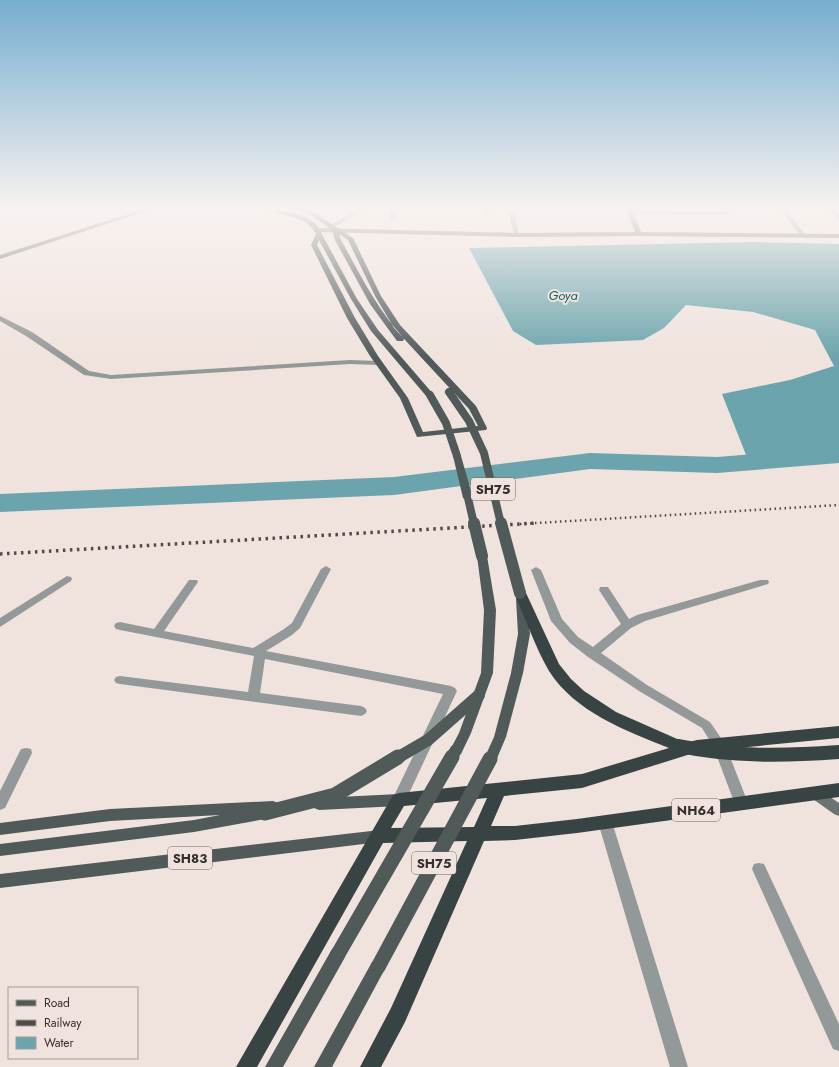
<svg xmlns="http://www.w3.org/2000/svg" width="839" height="1067" font-family="Jost,sans-serif">
  <rect width="100%" height="100%" fill="#f0e3de"/>
  <path fill="#6ba4ac" d="M 753,242 L 839,244 L 839,456 L 748,460 L 722,394 L 790,380 L 834,366 L 815,330 L 753,312 L 686,305 L 664,328 L 643,340 L 536,345 L 513,331 L 469,248 Z"/>
  <g fill="none" stroke-linecap="round" stroke-linejoin="round">
    <path fill="#6ba4ac" fill-rule="evenodd" d="M 839,447 L 839,463 L 717,473 L 590,469 L 394,495 L 0,512 L 0,494 L 394,477 L 590,453 L 717,457 Z"/>
    <path fill="#939998" fill-rule="evenodd" d="M 358,209 L 365,209 L 334,227 L 329,226 Z
      M 390,209 L 396,209 L 395,220 L 390,219 Z
      M 483,209 L 489,209 L 489,214 L 485,214 Z
      M 508,209 L 514,209 L 519,236 L 514,235 Z
      M 780,209 L 786,209 L 806,236 L 805,237 L 801,237 Z
      M 829,209 L 835,209 L 839,214 L 839,220 Z
      M 631,211 L 727,211 L 730,213 L 727,215 L 629,214 L 629,212 Z
      M 0,316 L 32,332 L 89,371 L 111,375 L 350,360 L 379,361 L 383,363 L 379,365 L 350,364 L 111,379 L 84,375 L 26,336 L 0,321 Z
      M 326,566 L 331,569 L 300,628 L 292,635 L 266,651 L 451,686 L 455,688 L 457,691 L 404,804 L 399,806 L 394,804 L 392,800 L 443,694 L 265,659 L 260,693 L 361,706 L 365,708 L 367,711 L 365,714 L 361,716 L 120,684 L 116,683 L 114,680 L 116,677 L 120,676 L 248,692 L 254,656 L 120,630 L 116,629 L 114,626 L 116,623 L 120,622 L 154,629 L 189,580 L 197,580 L 198,582 L 164,631 L 253,648 L 284,629 L 292,623 L 321,569 Z
      M 536,567 L 541,570 L 562,619 L 578,637 L 593,647 L 621,624 L 599,590 L 600,587 L 608,587 L 629,619 L 637,615 L 760,580 L 768,580 L 769,582 L 768,584 L 645,621 L 631,628 L 601,653 L 647,685 L 710,722 L 725,744 L 748,803 L 746,807 L 741,809 L 736,807 L 713,746 L 702,728 L 639,691 L 588,657 L 570,643 L 551,621 L 531,570 Z
      M 67,576 L 71,577 L 72,579 L 71,581 L 0,627 L 0,618 Z
      M 26,748 L 31,749 L 32,753 L 5,808 L 0,810 L 0,791 L 21,749 Z
      M 605,816 L 610,818 L 612,822 L 688,1067 L 670,1067 L 598,822 L 600,818 Z
      M 759,863 L 764,864 L 839,1024 L 839,1051 L 833,1049 L 752,869 L 754,864 Z"/>
    <path fill="#6b7473" fill-rule="evenodd" d="M 144,209 L 153,209 L 0,259 L 0,255 Z
      M 626,209 L 632,209 L 641,232 L 839,234 L 839,238 L 639,236 L 517,237 L 316,232 L 313,230 L 316,228 L 517,233 L 635,232 Z
      M 815,787 L 839,803 L 839,816 L 834,814 L 810,797 L 808,793 L 810,789 Z"/>
    <path fill="#4f5a59" fill-rule="evenodd" d="M 269,209 C 285,209 305,214 317,225 L 357,299 L 378,330 L 434,395 L 430,397 L 427,397 L 371,331 L 351,299 L 319,240 L 317,245 L 355,318 L 378,356 L 408,398 L 423,432 L 478,426 L 469,409 L 394,328 L 375,296 L 348,240 L 339,234 L 341,240 C 355,265 368,291 385,315 C 390,323 398,331 404,339 L 403,341 L 397,341 L 370,304 L 335,240 L 332,230 L 312,216 L 296,209 L 304,209 L 316,214 L 353,238 L 381,296 L 400,325 L 476,406 L 487,428 L 486,430 L 417,437 L 400,398 L 370,356 L 347,318 L 311,245 L 316,234 C 305,214 286,219 269,209 Z
      M 457,453 L 461,456 L 473,498 L 471,500 L 468,501 L 463,498 L 453,456 Z
      M 482,553 L 487,556 L 496,610 L 493,673 L 471,733 L 461,754 L 456,755 L 451,754 L 450,750 L 459,733 L 481,673 L 484,610 L 477,556 Z
      M 521,595 L 525,596 L 526,599 L 530,634 L 523,673 L 506,737 L 495,763 L 490,764 L 485,763 L 484,759 L 494,737 L 511,673 L 518,634 L 516,599 L 517,596 Z
      M 399,794 L 404,796 L 406,800 L 404,804 L 399,806 L 319,810 L 314,808 L 312,804 L 314,800 L 319,798 Z
      M 273,801 L 278,803 L 280,807 L 278,811 L 272,813 L 270,817 L 265,819 L 194,832 L 0,856 L 0,844 L 194,820 L 220,815 L 110,821 L 0,835 L 0,823 L 110,809 Z
      M 380,830 L 385,832 L 387,836 L 385,840 L 380,842 L 0,888 L 0,874 Z
      M 338,947 L 344,949 L 346,954 L 344,959 L 283,1067 L 265,1067 L 332,949 Z
      M 378,959 L 384,962 L 386,967 L 332,1067 L 314,1067 L 372,962 Z"/>
    <path fill="#384443" fill-rule="evenodd" d="M 520,589 L 525,590 L 526,593 L 559,664 L 571,679 L 584,691 L 616,712 L 684,742 L 685,743 L 697,740 L 839,726 L 839,738 L 697,752 L 582,788 L 504,796 L 491,826 L 515,826 L 577,819 L 839,783 L 839,797 L 577,833 L 515,840 L 484,841 L 405,1022 L 381,1067 L 360,1067 L 391,1008 L 467,841 L 383,843 L 257,1067 L 236,1067 L 393,795 L 399,793 L 582,774 L 669,748 C 626,731 575,712 549,671 C 536,649 525,617 514,593 L 515,590 ZM 487,798 L 474,827 L 391,828 L 404,806 Z"/>
    <path stroke="#504a47" stroke-width="2.5" stroke-dasharray="1.5 3.5" stroke-linecap="butt" d="M 520,524 L 839,505"/>
    <path stroke="#504a47" stroke-width="3.5" stroke-dasharray="2.5 4.5" stroke-linecap="butt" d="M 0,554 L 537,523"/>
    <path stroke="#4f5a59" stroke-width="8" d="M 449,392 L 469,421 L 484,453 L 501,524
      M 430,395 L 446,423 L 457,456
      M 468,498 L 474,524"/>
    <path stroke="#4f5a59" stroke-width="12" d="M 474,523 L 482,556
      M 501,523 L 520,593
      M 397,758 L 428,740 L 479,695
      M 451,758 L 456,750"/>
    <path stroke="#4f5a59" stroke-width="15" d="M 265,813 L 335,795 L 398,757
      M 338,954 L 452,757
      M 378,967 L 490,759"/>
    <path stroke="#384443" stroke-width="14" d="M 679,746 C 732,757 785,756 839,752"/>
  </g>
  <linearGradient id="sky" x2="0" y2="1"><stop stop-color="#76aed0"/><stop offset="0.58" stop-color="#f8f2f0"/><stop offset="1" stop-color="#f8f2f0" stop-opacity="0"/></linearGradient>
  <rect width="839" height="359" fill="url(#sky)"/>
  <g text-anchor="middle" dominant-baseline="central" stroke-width="4" stroke-linejoin="round" paint-order="stroke">
    <g font-size="13" font-style="italic" fill="#12616a" stroke="#f0e3de">
      <text x="563" y="295">Goya</text>
    </g>
    <g fill="#f0e3de" stroke="#6d6663" stroke-width="1">
      <rect x="471" y="478" width="44" height="22" rx="3"/>
      <rect x="672" y="799" width="48" height="22" rx="3"/>
      <rect x="168" y="847" width="44" height="22" rx="3"/>
      <rect x="412" y="852" width="44" height="22" rx="3"/>
    </g>
    <g font-size="13" font-weight="bold" fill="#35302e">
      <text x="493" y="489">SH75</text>
      <text x="696" y="810">NH64</text>
      <text x="190" y="858">SH83</text>
      <text x="434" y="863">SH75</text>
    </g>
  </g>
  <rect x="8" y="987" width="130" height="72" fill="#f0e3de" stroke="#a59b98"/>
  <rect x="16" y="1000" width="20" height="6" fill="#4f5a59" stroke="#a59b98"/>
  <text x="44" y="1007" font-size="12" fill="#35302e">Road</text>
  <rect x="16" y="1020" width="20" height="6" fill="#504a47" stroke="#a59b98"/>
  <text x="44" y="1027" font-size="12" fill="#35302e">Railway</text>
  <rect x="16" y="1037" width="20" height="12" fill="#6ba4ac" stroke="#a59b98"/>
  <text x="44" y="1047" font-size="12" fill="#35302e">Water</text>
</svg>
